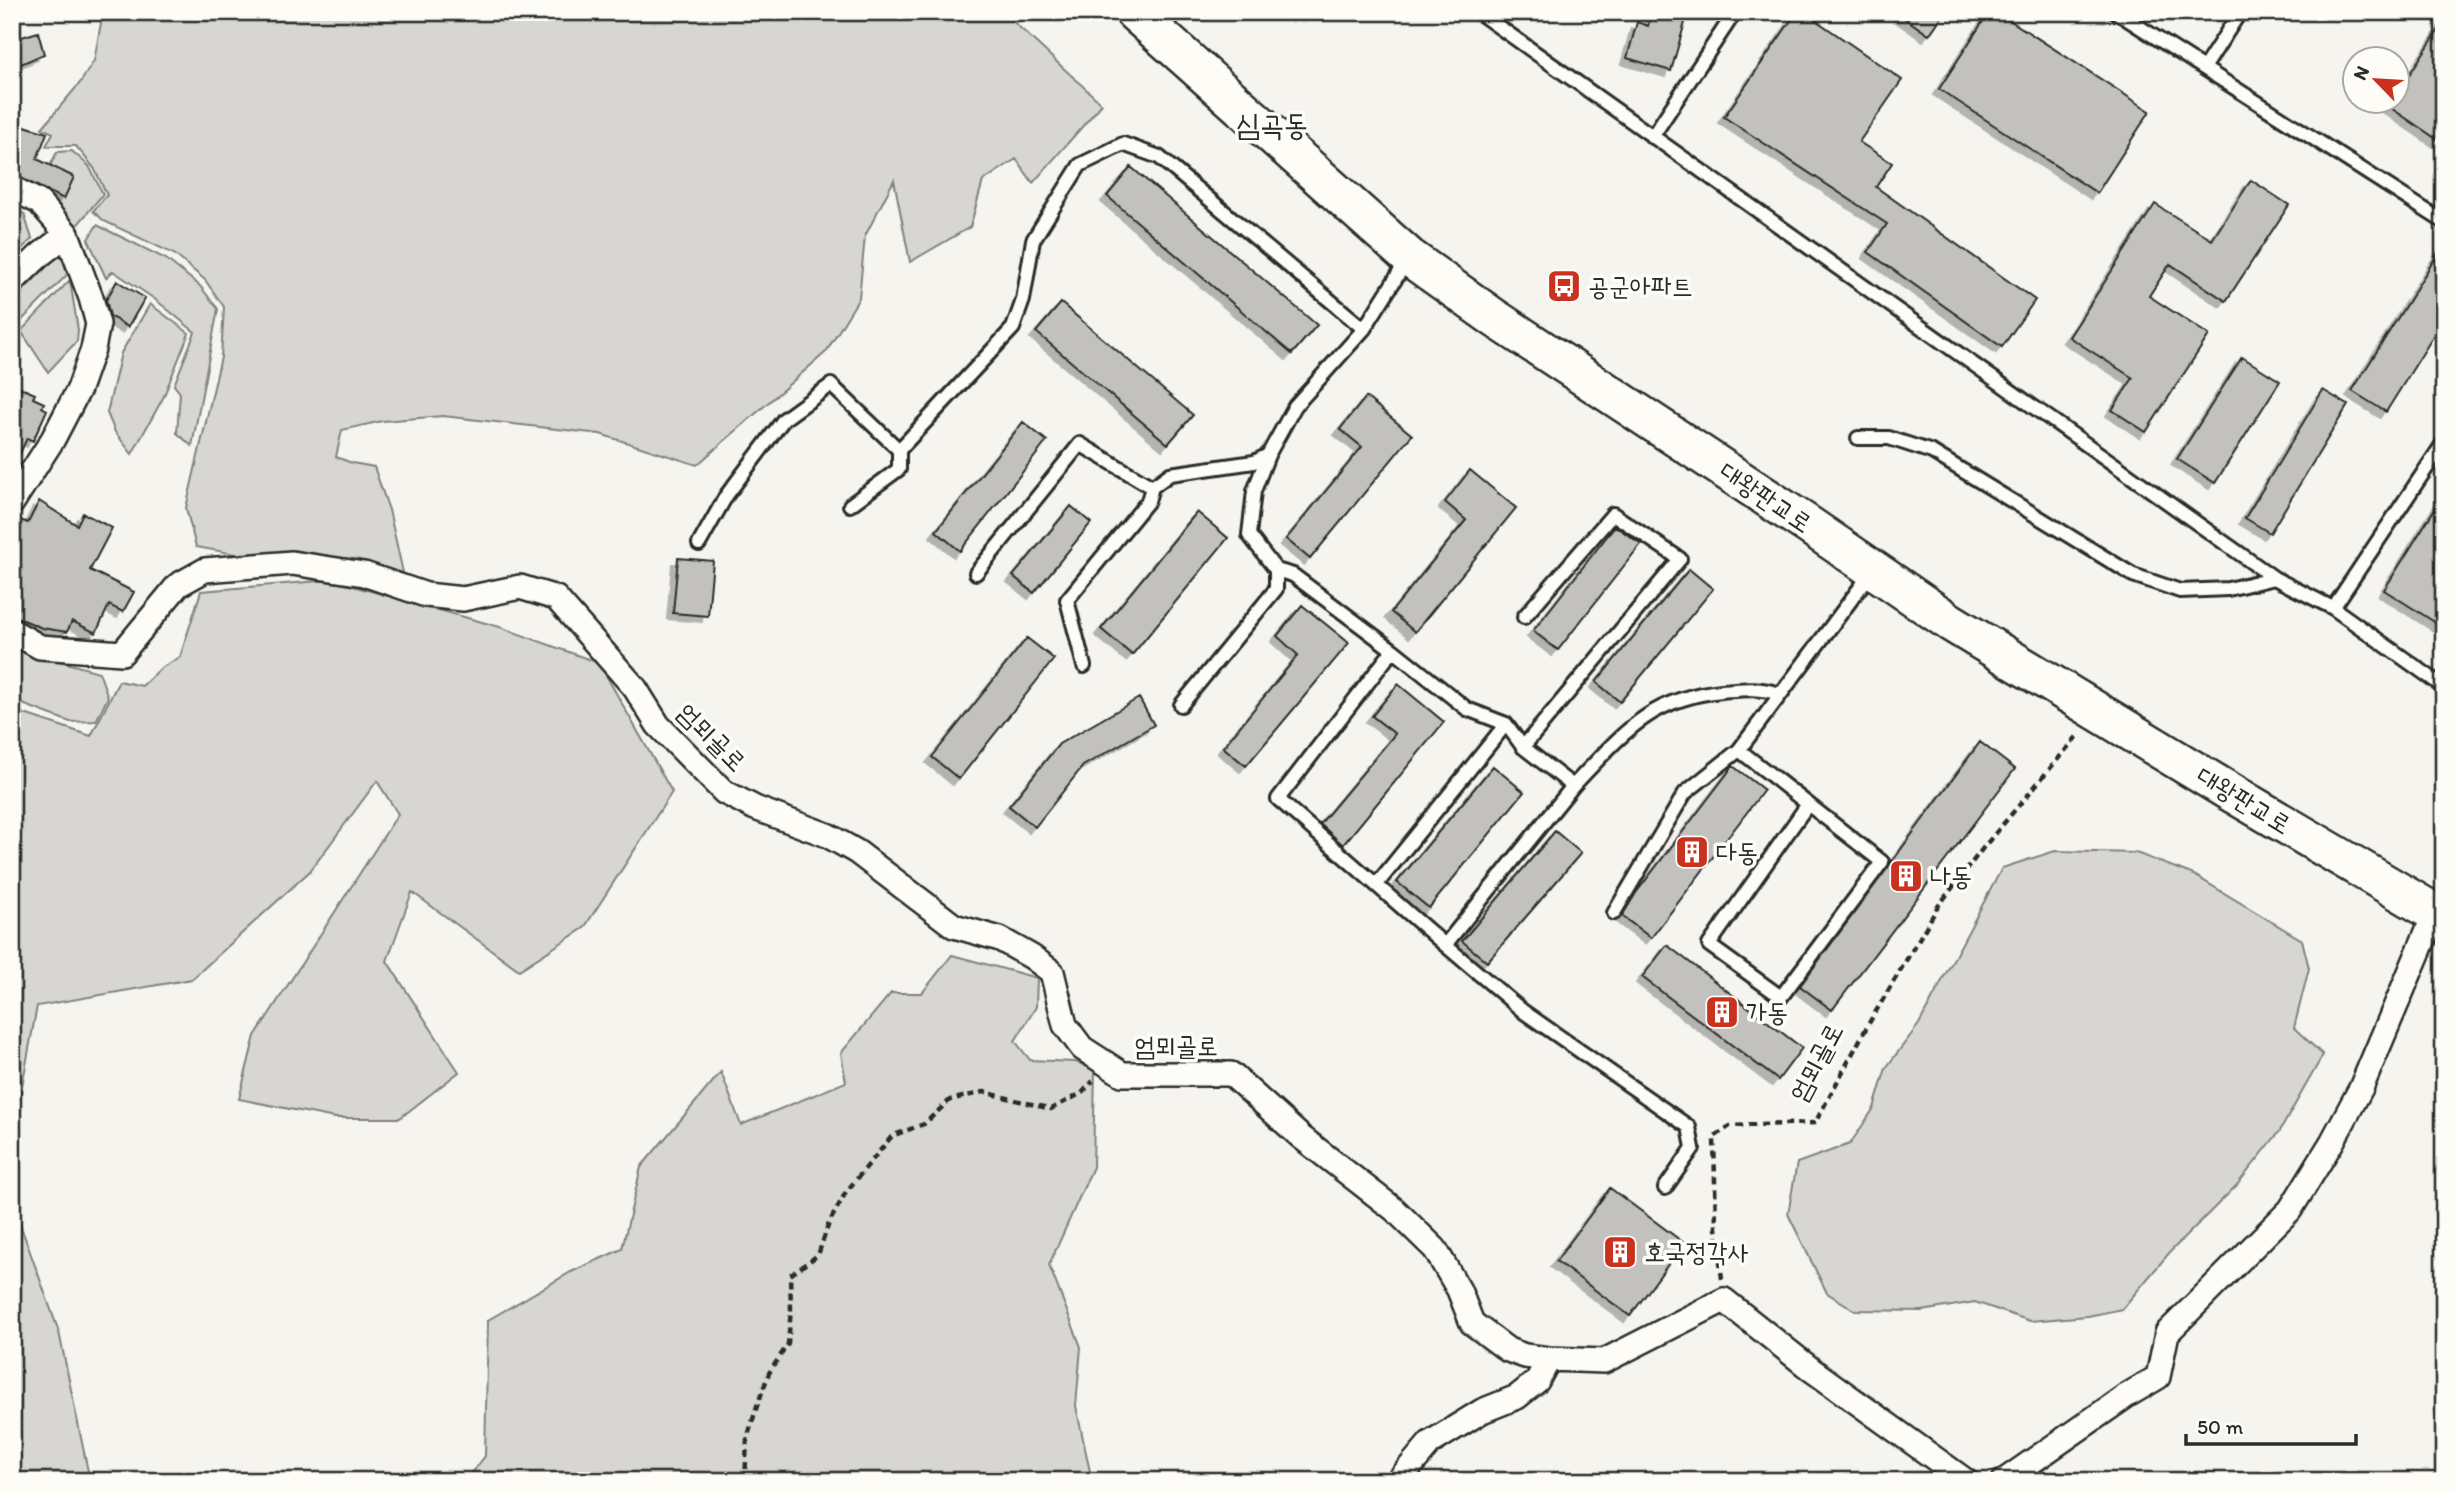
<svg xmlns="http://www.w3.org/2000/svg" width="2456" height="1493" font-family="Itim,'Poor Story',sans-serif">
  <defs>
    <filter id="shadow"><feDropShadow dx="-6" dy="6" stdDeviation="0" flood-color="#0004"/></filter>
  </defs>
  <rect width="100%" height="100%" fill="#f5f4ef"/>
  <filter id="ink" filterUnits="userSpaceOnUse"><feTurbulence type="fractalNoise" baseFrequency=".0143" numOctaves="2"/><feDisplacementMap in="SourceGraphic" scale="14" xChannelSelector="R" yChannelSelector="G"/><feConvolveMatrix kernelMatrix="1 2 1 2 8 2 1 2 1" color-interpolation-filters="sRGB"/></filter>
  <g filter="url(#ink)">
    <path fill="#d7d6d2" stroke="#81807e" stroke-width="2" d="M 103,12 L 1003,12 L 1102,104 L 1033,183 L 1016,159 L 983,181 L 970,227 L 910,262 L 894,180 L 865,236 L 859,298 L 826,352 L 697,465 L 600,434 L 443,416 L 382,421 L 342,430 L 336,457 L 352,463 L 374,467 L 389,510 L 404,577 L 241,555 L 196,547 L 186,508 L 221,357 L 224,307 L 205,280 L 174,254 L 104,221 L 93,211 L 107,195 L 94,168 L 76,146 L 46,146 L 53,133 L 42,128 L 80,83 L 94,61 Z
      M 72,151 L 89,166 L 103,194 L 75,228 L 38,190 L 57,152 Z
      M 12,206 L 24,214 L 32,239 L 12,258 Z
      M 97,225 L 166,259 L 200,286 L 218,309 L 192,446 L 177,433 L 180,393 L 174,385 L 195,332 L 156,300 L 113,271 L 106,278 L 88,239 Z
      M 59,254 L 64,262 L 67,275 L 17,325 L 12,320 L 12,302 Z
      M 70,280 L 78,330 L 77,341 L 48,372 L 21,331 Z
      M 150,304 L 189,333 L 163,398 L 132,454 L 115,432 L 107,413 L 121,353 Z
      M 331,580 L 500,627 L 599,663 L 672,792 L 584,928 L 519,970 L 412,892 L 387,961 L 459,1072 L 400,1118 L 335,1118 L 239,1099 L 255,1036 L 398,814 L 377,781 L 310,871 L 192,979 L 37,1006 L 12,1140 L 12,710 L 91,736 L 119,681 L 142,686 L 161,668 L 180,657 L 201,591 Z
      M 12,648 L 99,672 L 108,697 L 96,721 L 70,722 L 12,700 Z
      M 2055,851 L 2136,853 L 2194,875 L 2302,940 L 2309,968 L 2294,1028 L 2323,1055 L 2280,1131 L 2236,1186 L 2170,1252 L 2122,1309 L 2088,1316 L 2030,1321 L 1975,1302 L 1922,1311 L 1855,1310 L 1827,1293 L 1788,1214 L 1797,1163 L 1850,1144 L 1874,1108 L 1886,1068 L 1919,1024 L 2002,868 Z
      M 952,955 L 1037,978 L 1036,1007 L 1015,1041 L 1030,1060 L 1075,1062 L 1095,1069 L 1093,1167 L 1049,1265 L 1081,1347 L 1076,1406 L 1092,1481 L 466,1481 L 485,1456 L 488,1320 L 571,1272 L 622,1249 L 641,1167 L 721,1072 L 741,1125 L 846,1082 L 841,1053 L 891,993 L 922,993 Z
      M 12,1202 L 59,1332 L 90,1481 L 12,1481 Z"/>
    <path fill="#c2c1be" stroke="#2b2b2b" stroke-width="2" filter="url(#shadow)" d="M 1652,12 L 1688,12 L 1671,71 L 1627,58 L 1637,22 L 1648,26 Z
      M 1797,12 L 1804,12 L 1902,80 L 1859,142 L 1892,163 L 1876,187 L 2035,300 L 2002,347 L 1868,252 L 1887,224 L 1724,117 Z
      M 1896,12 L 1945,12 L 1929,35 Z
      M 1989,12 L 1997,12 L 2150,111 L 2097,193 L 1939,89 Z
      M 2444,22 L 2444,144 L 2388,106 L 2391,102 L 2397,102 L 2397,93 Z
      M 38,32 L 44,54 L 12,68 L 12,40 Z
      M 12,122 L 47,133 L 37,159 L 74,177 L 64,199 L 12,174 Z
      M 1131,167 L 1317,325 L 1292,354 L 1107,196 Z
      M 2251,180 L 2289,205 L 2226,301 L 2170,264 L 2149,296 L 2209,335 L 2146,432 L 2112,410 L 2133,378 L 2069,337 L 2155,204 L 2212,240 Z
      M 2444,244 L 2444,319 L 2386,412 L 2352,391 Z
      M 117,281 L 145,298 L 128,327 L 110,316 L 106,300 Z
      M 1061,303 L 1193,415 L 1168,444 L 1036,332 Z
      M 2242,357 L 2280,381 L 2215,483 L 2177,459 Z
      M 12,384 L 35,394 L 33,398 L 44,403 L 42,407 L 47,410 L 33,441 L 27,438 L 12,471 Z
      M 2323,390 L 2348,405 L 2270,533 L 2245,518 Z
      M 1366,397 L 1412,435 L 1310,559 L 1286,539 L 1362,447 L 1340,429 Z
      M 1023,422 L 1047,441 L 960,551 L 936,531 Z
      M 1470,470 L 1516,508 L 1415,632 L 1391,612 L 1466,520 L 1445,502 Z
      M 2444,494 L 2444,628 L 2384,590 Z
      M 39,501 L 77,525 L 83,513 L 112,528 L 90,570 L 134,592 L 123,612 L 109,605 L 96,633 L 72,621 L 67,632 L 42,628 L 12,615 L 12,517 L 28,523 Z
      M 1071,506 L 1091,523 L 1034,593 L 1013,576 Z
      M 1197,512 L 1228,538 L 1132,655 L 1101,629 Z
      M 1615,526 L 1641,544 L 1558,650 L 1533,631 Z
      M 678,558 L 713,561 L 708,616 L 673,613 Z
      M 1689,569 L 1713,589 L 1620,702 L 1596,682 Z
      M 1302,605 L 1349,643 L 1246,766 L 1223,747 L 1298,655 L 1277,636 Z
      M 1027,638 L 1054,659 L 959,779 L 932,757 Z
      M 1398,684 L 1444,722 L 1343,845 L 1320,824 L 1395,734 L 1372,716 Z
      M 1139,698 L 1154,725 L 1083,766 L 1035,827 L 1009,806 L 1059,744 Z
      M 1980,742 L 2015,769 L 1832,1010 L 1800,986 Z
      M 1493,766 L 1524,792 L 1429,908 L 1397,882 Z
      M 1733,766 L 1764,790 L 1651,938 L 1622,916 L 1636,893 Z
      M 1555,831 L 1581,853 L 1487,962 L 1462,941 Z
      M 1667,945 L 1802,1048 L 1778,1080 L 1642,977 Z
      M 1610,1188 L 1684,1243 L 1630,1316 L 1556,1261 Z"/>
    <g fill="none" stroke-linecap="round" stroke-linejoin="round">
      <g stroke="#2b2b2b" stroke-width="18">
        <path id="service" d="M 1478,12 L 2274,578 L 2333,608 L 2444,442
          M 2116,12 L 2444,222
          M 2204,68 L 2240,12
          M 1652,137 L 1735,12
          M 1858,438 L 1889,438 L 1932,452 L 2133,575 L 2180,591 L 2228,589 L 2274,578
          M 850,505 L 899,469 L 899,450
          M 699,544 L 726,496 L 784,419 L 831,385 L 899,450 L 1013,328 L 1023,300 L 1033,240 L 1080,165 L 1123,144 L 1159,157 L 1364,329
          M 1276,570 L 1293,575 L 1393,650 L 1467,709 L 1506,724 L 1523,747 L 1573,786 L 1445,945 L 1524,1012 L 1689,1127 L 1693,1148 L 1665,1188
          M 976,573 L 1080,444 L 1152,487 L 1170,474 L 1254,462 L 1268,455
          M 2333,608 L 2444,687
          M 1393,650 L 1278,799 L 1445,945
          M 1084,666 L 1067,600 L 1148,501 L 1152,487
          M 1181,705 L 1276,589 L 1276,570 L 1249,535 L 1254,491 L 1268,455 L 1295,406 L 1364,329 L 1408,259
          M 1523,747 L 1680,559 L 1613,514 L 1524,617
          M 1739,750 L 1882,862 L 1781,997 L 1709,945 L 1808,804
          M 1573,786 C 1621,736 1648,698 1722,691 C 1746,689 1757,687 1780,694
          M 1377,884 L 1506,724
          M 1614,913 L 1685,793 L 1739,750 L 1871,573"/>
      </g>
      <g stroke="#2b2b2b" stroke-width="28">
        <path id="minor" d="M 12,188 L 39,202 L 67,234 L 91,298 L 98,324 L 93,349 L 79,389 L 53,439 L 12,503
          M 12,282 L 40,255 L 67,234
          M 12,631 L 40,647 L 122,653 L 178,585 L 205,570 L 292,563 L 364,574 L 426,595 L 463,599 L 520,587 L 556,598 L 635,688 L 658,725 L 724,792 L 755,808 L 827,835 L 857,852 L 954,926 L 1000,939 L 1032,957 L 1052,972 L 1065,1025 L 1082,1048 L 1122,1074 L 1231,1074 L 1301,1137 L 1395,1210 L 1435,1249 L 1459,1290 L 1472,1323 L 1508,1350 L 1525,1356 L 1549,1359 L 1604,1361 L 1724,1300 L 1812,1370 L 1966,1481
          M 1398,1481 L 1430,1443 L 1482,1411 L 1517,1397 L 1537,1381 L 1549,1359
          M 2004,1481 L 2126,1396 L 2158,1377 L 2167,1333 L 2290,1210 L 2332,1142 L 2361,1088 L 2435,913"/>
      </g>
      <g stroke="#2b2b2b" stroke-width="42">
        <path id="primary" d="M 1134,12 L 1409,257 L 1493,317 L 1807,524 L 1950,622 L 2230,792 L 2444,918"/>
      </g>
      <path stroke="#2b2b2b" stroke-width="4.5" stroke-dasharray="7 5" stroke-linecap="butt" d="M 1722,1279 L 1716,1228 L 1714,1137 L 1730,1126 L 1815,1123 L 1869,1023 L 1939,905 L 1983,848 L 2079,734
        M 745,1481 L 747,1439 L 757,1406 L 769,1373 L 788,1344 L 791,1309 L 790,1275 L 818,1255 L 829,1223 L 846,1192 L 892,1136 L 924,1124 L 950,1100 L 984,1092 L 1051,1109 L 1082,1093 L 1093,1081"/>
      <use href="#service" stroke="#fdfcf7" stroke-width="12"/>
      <use href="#minor" stroke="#fdfcf7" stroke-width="23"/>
      <use href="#primary" stroke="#fdfcf7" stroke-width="37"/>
    </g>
  </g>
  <defs>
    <g id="bus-square" transform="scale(1.75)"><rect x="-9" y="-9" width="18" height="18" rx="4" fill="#c8321e" stroke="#fdfcf7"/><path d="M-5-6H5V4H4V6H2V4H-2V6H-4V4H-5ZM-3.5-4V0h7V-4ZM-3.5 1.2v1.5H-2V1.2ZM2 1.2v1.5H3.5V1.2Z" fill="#fff"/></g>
    <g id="building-square" transform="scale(1.75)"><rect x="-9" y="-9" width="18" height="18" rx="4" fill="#c8321e" stroke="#fdfcf7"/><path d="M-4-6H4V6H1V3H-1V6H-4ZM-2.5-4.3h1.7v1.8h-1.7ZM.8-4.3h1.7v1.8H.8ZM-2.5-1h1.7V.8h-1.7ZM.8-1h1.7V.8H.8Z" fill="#fff"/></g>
  </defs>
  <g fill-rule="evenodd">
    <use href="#bus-square" x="1564" y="286"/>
    <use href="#building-square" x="1692" y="852"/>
    <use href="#building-square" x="1906" y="876"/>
    <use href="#building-square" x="1722" y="1012"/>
    <use href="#building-square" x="1620" y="1252"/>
  </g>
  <g text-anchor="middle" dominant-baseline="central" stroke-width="7" stroke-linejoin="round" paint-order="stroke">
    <g font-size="26" fill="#2b2b2b" stroke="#fdfcf7" text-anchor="start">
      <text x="1588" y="286">공군아파트</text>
      <text x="1716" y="852">다동</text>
      <text x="1930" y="876">나동</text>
      <text x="1746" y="1012">가동</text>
      <text x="1644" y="1252">호국정각사</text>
    </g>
    <g font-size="26" fill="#2b2b2b" stroke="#fdfcf7">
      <text transform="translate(1766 497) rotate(34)">대왕판교로</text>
      <text transform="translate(712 737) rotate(45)">엄뫼골로</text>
      <text transform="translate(2244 800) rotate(31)">대왕판교로</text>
      <text x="1176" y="1046">엄뫼골로</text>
      <text transform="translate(1816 1062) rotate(-62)">엄뫼골로</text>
    </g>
    <g font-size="30" fill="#2b2b2b" stroke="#fdfcf7">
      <text x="1272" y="124">심곡동</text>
    </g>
  </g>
  <rect width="2456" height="1493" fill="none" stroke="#fdfcf7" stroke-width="42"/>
  <rect x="21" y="21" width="2414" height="1451" fill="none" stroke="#2b2b2b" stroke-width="2.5" filter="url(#ink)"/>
  <g transform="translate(2376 80) rotate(295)"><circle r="33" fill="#fdfcf7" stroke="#a9a8a5" stroke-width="2"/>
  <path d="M0-5L12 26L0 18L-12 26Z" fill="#c8321e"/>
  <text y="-10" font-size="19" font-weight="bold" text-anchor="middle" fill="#2b2b2b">N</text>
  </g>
  <path d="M2186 1434v10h170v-10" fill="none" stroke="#2b2b2b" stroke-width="3.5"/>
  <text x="2197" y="1434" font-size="21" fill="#2b2b2b" stroke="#fdfcf7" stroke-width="5" paint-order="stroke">50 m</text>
</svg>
